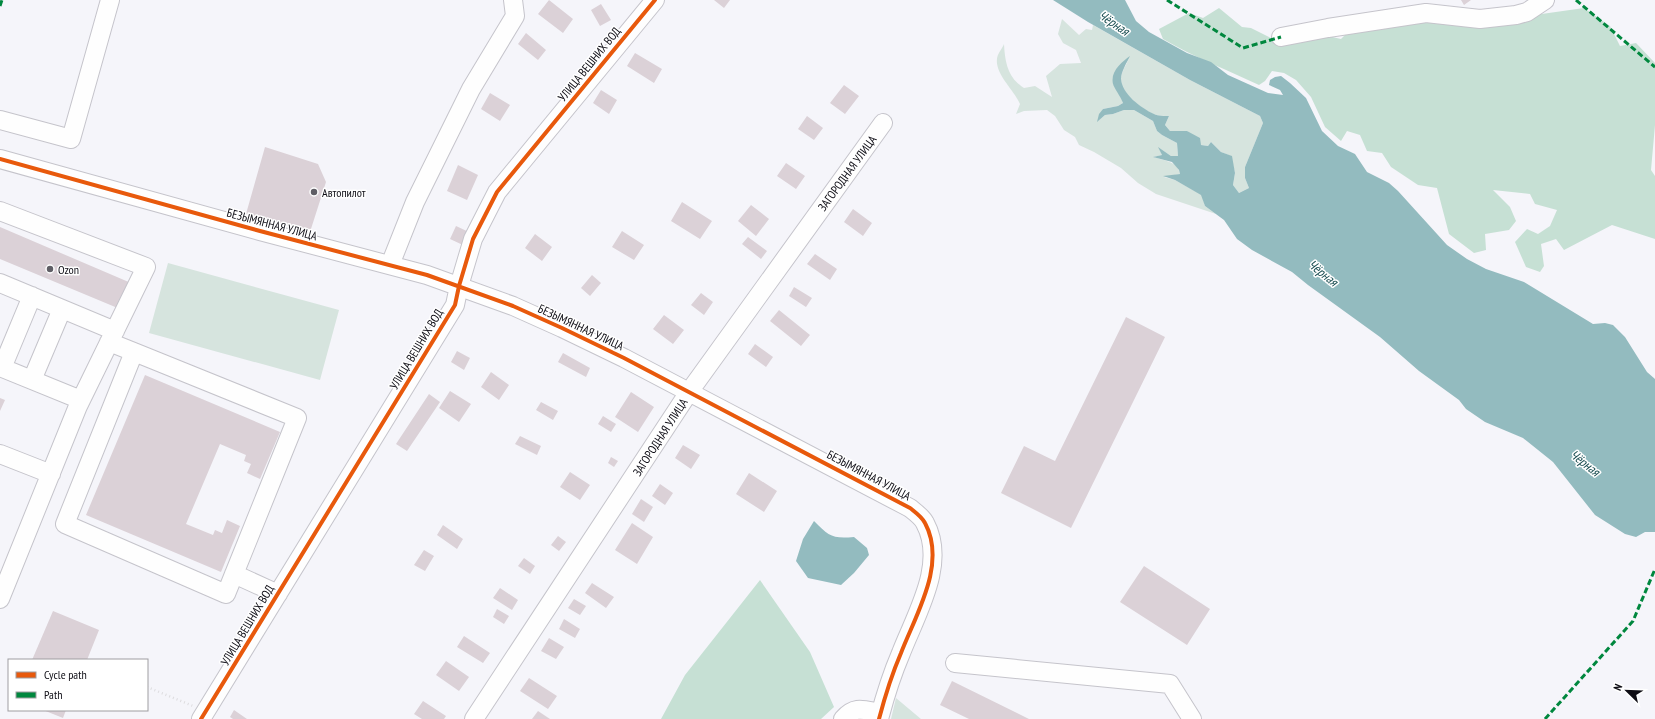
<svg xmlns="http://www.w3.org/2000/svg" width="1655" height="719" font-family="'PT Sans Narrow',sans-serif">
  <rect width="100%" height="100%" fill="#f5f5fa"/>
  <path fill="#d6e4de" d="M 1062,19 L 1079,35 L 1086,29 L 1092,30 L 1093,25 L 1190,80 L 1260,116 L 1263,123 L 1245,167 L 1245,178 L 1249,188 L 1239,193 L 1233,185 L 1235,173 L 1231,156 L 1221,152 L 1211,142 L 1208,146 L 1201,145 L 1187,131 L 1170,131 L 1165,125 L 1169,116 C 1164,116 1158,116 1153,114 C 1141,108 1119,93 1121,77 C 1122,71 1127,63 1130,57 L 1113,84 L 1120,93 L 1123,103 L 1118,106 L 1103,109 L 1098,121 L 1105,115 L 1113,114 L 1124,110 L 1134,110 L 1153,121 L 1157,131 L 1162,135 L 1177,143 L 1178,156 L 1171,156 L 1159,148 L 1162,155 L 1154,157 C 1164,161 1178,161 1180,174 L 1164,177 L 1175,180 L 1202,195 L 1205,206 L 1216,214 L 1156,194 L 1138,183 L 1121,168 L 1094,152 L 1079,145 L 1075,137 L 1064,130 L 1055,116 L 1047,110 L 1024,111 L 1016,114 L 1020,104 C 1014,90 995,74 997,59 C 997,54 1002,49 1004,44 C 1005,63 1008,78 1024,88 L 1035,86 L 1052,97 L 1046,76 L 1060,64 L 1081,63 L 1076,50 L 1063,43 L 1058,34 Z
    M 168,263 L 339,310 L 320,380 L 149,333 Z
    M 896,698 L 921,719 L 891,719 Z"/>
  <path fill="#c6e0d4" d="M 1219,8 L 1242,27 L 1251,28 L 1269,37 L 1277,43 L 1315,33 L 1341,39 L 1349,31 L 1439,18 L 1458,26 L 1584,8 L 1610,26 L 1620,46 L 1636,43 L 1655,63 L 1655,125 L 1651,170 L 1655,176 L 1655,239 L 1612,225 L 1564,250 L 1556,239 L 1541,244 L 1544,266 L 1540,272 L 1526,267 L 1515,242 L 1527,229 L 1538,234 L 1550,226 L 1557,210 L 1535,204 L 1530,194 L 1493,190 L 1510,207 L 1516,221 L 1509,230 L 1485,234 L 1486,250 L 1474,253 L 1449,234 L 1437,188 L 1418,185 L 1391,167 L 1382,153 L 1367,151 L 1360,135 L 1347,131 L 1341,141 L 1325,127 L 1311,97 L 1296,80 L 1284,73 L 1272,71 L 1265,81 L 1259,85 C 1227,70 1194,57 1163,39 L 1159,29 L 1189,13 L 1203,18 Z
    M 760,580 L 810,652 L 834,707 L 821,719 L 661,719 L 685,675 Z"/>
  <path fill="#93bbbf" d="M 1053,0 L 1125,0 L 1136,21 L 1149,32 L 1187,53 L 1211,62 L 1228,75 L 1268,93 L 1283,95 L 1280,90 L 1269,85 L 1270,80 L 1275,77 L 1281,76 L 1290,83 L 1306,98 L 1322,131 L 1338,146 L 1355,154 L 1367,172 L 1389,183 L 1398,191 L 1447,245 L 1467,259 L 1486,269 L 1524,282 L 1593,324 L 1605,323 L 1613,325 L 1625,337 L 1647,372 L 1655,379 L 1655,532 L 1645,532 L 1636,537 L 1625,534 L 1595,515 L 1553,462 L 1523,438 L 1485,422 L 1466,409 L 1459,400 L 1419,371 L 1380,337 L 1308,285 L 1292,272 L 1252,250 L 1237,239 L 1224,220 L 1205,206 L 1201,195 L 1175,180 L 1163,176 L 1180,174 L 1179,170 L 1172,162 L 1153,157 L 1162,155 L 1158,147 L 1171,156 L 1178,156 L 1177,143 L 1162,135 L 1157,131 L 1153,121 L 1134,110 L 1124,110 L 1113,114 L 1105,115 L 1097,122 L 1099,114 L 1103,109 L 1118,106 L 1123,103 C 1121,97 1114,88 1113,84 C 1110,71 1122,62 1130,56 C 1127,62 1121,72 1121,79 C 1122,94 1141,108 1154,114 C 1158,116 1165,116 1169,116 L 1165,125 L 1170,131 L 1187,131 L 1200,138 L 1201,145 L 1208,146 L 1211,142 L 1221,152 L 1232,156 L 1235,173 L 1233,185 L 1239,193 L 1249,188 L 1245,178 L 1245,167 L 1263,123 L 1260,116 L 1190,80 L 1088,22 Z
    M 814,521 C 829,536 832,539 854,537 L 867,548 L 869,555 L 854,573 L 841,585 L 808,578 L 796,561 L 803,539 Z"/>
  <path fill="#dbd1d7" d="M 549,0 L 573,19 L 563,33 L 538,14 Z
    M 714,0 L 730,0 L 724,8 Z
    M 1461,0 L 1471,0 L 1464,5 Z
    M 601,4 L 611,20 L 600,26 L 591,10 Z
    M 526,33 L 546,50 L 538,60 L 518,44 Z
    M 635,53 L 662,69 L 654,83 L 627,66 Z
    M 844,85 L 859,96 L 845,114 L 830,103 Z
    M 601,90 L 617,100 L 609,114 L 593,103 Z
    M 490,93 L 510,105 L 500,121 L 481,109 Z
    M 807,116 L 823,128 L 814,140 L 798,129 Z
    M 265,147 L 318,164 L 326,182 L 310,232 L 246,214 Z
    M 786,163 L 805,176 L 796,189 L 777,176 Z
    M 458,165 L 478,175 L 467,200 L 447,191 Z
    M 682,202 L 712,221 L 700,239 L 671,221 Z
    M 751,205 L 769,219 L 756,236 L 738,221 Z
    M 853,209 L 872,223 L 863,236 L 844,222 Z
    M 456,226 L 471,233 L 465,246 L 450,239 Z
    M 0,227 L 131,283 L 120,309 L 0,259 Z
    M 622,231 L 644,245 L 634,260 L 612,247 Z
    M 535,234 L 552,247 L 542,261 L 525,248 Z
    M 748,237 L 767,251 L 761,259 L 742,244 Z
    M 815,254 L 837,269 L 830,280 L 807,264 Z
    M 592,275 L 601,283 L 590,296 L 581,288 Z
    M 794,287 L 812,298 L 806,307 L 789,296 Z
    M 701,293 L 713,302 L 704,315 L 691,305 Z
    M 779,310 L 810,335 L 801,346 L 770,321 Z
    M 664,315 L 684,330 L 673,344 L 653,329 Z
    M 1126,317 L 1165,337 L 1071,528 L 1001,493 L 1024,446 L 1055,461 Z
    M 755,344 L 773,357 L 766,367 L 748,354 Z
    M 457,351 L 470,358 L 464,370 L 451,362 Z
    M 563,353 L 590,368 L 586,377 L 558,362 Z
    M 491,372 L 509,385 L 499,400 L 481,387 Z
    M 145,375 L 280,432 L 260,479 L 247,473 L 251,464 L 244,461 L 246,455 L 220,444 L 186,524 L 213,535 L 215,530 L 222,533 L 227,520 L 240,526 L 221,572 L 86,515 Z
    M 450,391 L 471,404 L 459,422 L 439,408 Z
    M 631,392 L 654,407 L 638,432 L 615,417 Z
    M 429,394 L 440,402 L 407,451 L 396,444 Z
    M 0,398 L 5,400 L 0,411 Z
    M 541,402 L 558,411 L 553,420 L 536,410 Z
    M 603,416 L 616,424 L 611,432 L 598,424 Z
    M 520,436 L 541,446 L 537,455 L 515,444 Z
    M 683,445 L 700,455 L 691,469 L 675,458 Z
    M 611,457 L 618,461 L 614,467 L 608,463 Z
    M 570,472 L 590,485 L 580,500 L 560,487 Z
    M 749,473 L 777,491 L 764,512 L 736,494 Z
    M 660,484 L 673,493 L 665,505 L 652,496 Z
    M 641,499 L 653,507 L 644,522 L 632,514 Z
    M 632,523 L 653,537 L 637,564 L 615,550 Z
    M 443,525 L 463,539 L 457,549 L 437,535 Z
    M 558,536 L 566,542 L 559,551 L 551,545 Z
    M 424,550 L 434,556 L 425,571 L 414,565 Z
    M 524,558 L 535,566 L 530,574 L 518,566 Z
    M 1144,566 L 1210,609 L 1187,645 L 1120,602 Z
    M 592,583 L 614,597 L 606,608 L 585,593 Z
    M 500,588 L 518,600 L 512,610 L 493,598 Z
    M 574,599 L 586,606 L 580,615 L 568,608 Z
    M 497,609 L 509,616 L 504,624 L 493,617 Z
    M 53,611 L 99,630 L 87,660 L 32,660 Z
    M 564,619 L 580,629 L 575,638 L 559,629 Z
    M 464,636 L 490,653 L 483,663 L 457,647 Z
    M 549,638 L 564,647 L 556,659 L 541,651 Z
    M 446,661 L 469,677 L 459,691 L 436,675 Z
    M 529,678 L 557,696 L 548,709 L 520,691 Z
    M 952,681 L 1029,719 L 969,719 L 940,705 Z
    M 423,701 L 446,716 L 444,719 L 422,719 L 414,714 Z
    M 43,710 L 66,710 L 63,718 Z
    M 234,710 L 247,719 L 233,719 L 230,717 Z
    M 538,711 L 550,719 L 532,719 Z"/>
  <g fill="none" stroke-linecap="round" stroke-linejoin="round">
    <g stroke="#c5c4cb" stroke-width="20">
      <path id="minor" d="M 1281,37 L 1328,28 L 1426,13 L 1480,19 L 1516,15 L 1527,12 L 1545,0
        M 0,120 L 71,139 L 110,0
        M 0,159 L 260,231 L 427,275 L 513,306 L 562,328 L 624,358 L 910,508 C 915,512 922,517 925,523 C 947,564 916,614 901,653 C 892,674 885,696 879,719
        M 0,211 L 146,267 L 78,406 L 0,599
        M 390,265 L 415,202 L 471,89 L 515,16 L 513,0
        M 0,283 L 115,331
        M 109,342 L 134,352 L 297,418 L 226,594 L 65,524 L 134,352
        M 0,367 L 81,400
        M 2,368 L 32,296
        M 32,380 L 62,309
        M 0,454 L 51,474
        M 234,574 L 278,594
        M 955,663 L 1170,684 L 1192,719
        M 201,719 L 455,305 L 459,286 L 473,239 L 497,192 L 655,0
        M 474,719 L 689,392 L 883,123
        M 843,719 C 855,705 864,710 880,713"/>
    </g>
    <path stroke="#dddcdf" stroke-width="2.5" stroke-dasharray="1 3" stroke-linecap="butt" d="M 147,687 L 193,706"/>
    <use href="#minor" stroke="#fefefe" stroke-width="18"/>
    <path stroke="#00873e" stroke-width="3" stroke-dasharray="6 3" stroke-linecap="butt" d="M 1167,0 L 1243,48 L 1281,37
      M 1576,0 L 1655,67
      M 0,6 L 2,0
      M 1545,719 L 1633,621 L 1655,569"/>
    <g stroke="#fff" stroke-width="6">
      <path id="cycleway" d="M 0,159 L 260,231 L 427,275 L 513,306 L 562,328 L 624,358 L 910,508 C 915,512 922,517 925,523 C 947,564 916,614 901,653 C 892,674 885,696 879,719
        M 201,719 L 455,305 L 459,286 L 473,239 L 497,192 L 655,0"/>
    </g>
    <use href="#cycleway" stroke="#e8590c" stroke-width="4"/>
  </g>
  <g fill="#5f5e65" stroke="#fff" stroke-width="1.5">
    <circle cx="314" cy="192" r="4"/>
    <circle cx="50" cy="269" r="4"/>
  </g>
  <g text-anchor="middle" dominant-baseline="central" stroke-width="3" stroke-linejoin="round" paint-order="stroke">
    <g font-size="12" fill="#0e0d15" stroke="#fff">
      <text transform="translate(589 64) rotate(-51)">УЛИЦА ВЕШНИХ ВОД</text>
      <text transform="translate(847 173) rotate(-54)">ЗАГОРОДНАЯ УЛИЦА</text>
      <text transform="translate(272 224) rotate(15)">БЕЗЫМЯННАЯ УЛИЦА</text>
      <text transform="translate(581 327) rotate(25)">БЕЗЫМЯННАЯ УЛИЦА</text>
      <text transform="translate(416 349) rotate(-59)">УЛИЦА ВЕШНИХ ВОД</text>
      <text transform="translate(660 437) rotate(-57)">ЗАГОРОДНАЯ УЛИЦА</text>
      <text transform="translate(869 475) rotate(28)">БЕЗЫМЯННАЯ УЛИЦА</text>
      <text transform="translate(247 625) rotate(-59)">УЛИЦА ВЕШНИХ ВОД</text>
    </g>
    <g font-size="12" fill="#0e0d15" stroke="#fff" text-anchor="start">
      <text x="322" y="192">Автопилот</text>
      <text x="58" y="269">Ozon</text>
    </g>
    <g font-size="13" font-style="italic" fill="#184c50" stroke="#fff">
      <text transform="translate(1114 23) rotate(34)">Чёрная</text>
      <text transform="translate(1323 273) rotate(39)">Чёрная</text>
      <text transform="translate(1585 463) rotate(38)">Чёрная</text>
    </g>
  </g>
  <rect x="8" y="659" width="140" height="52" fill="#ffffff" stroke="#9f9ea1"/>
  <rect x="16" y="672" width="20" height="6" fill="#e8590c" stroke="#9f9ea1"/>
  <text x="44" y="679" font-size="12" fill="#0e0d15">Cycle path</text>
  <rect x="16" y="692" width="20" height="6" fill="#00873e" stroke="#9f9ea1"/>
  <text x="44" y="699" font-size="12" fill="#0e0d15">Path</text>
  <g transform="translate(1627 691) rotate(293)" stroke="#ffffff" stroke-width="3" paint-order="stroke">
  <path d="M0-3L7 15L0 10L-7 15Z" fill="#0e0d15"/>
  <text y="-6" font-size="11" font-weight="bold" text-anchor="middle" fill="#0e0d15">N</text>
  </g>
</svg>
